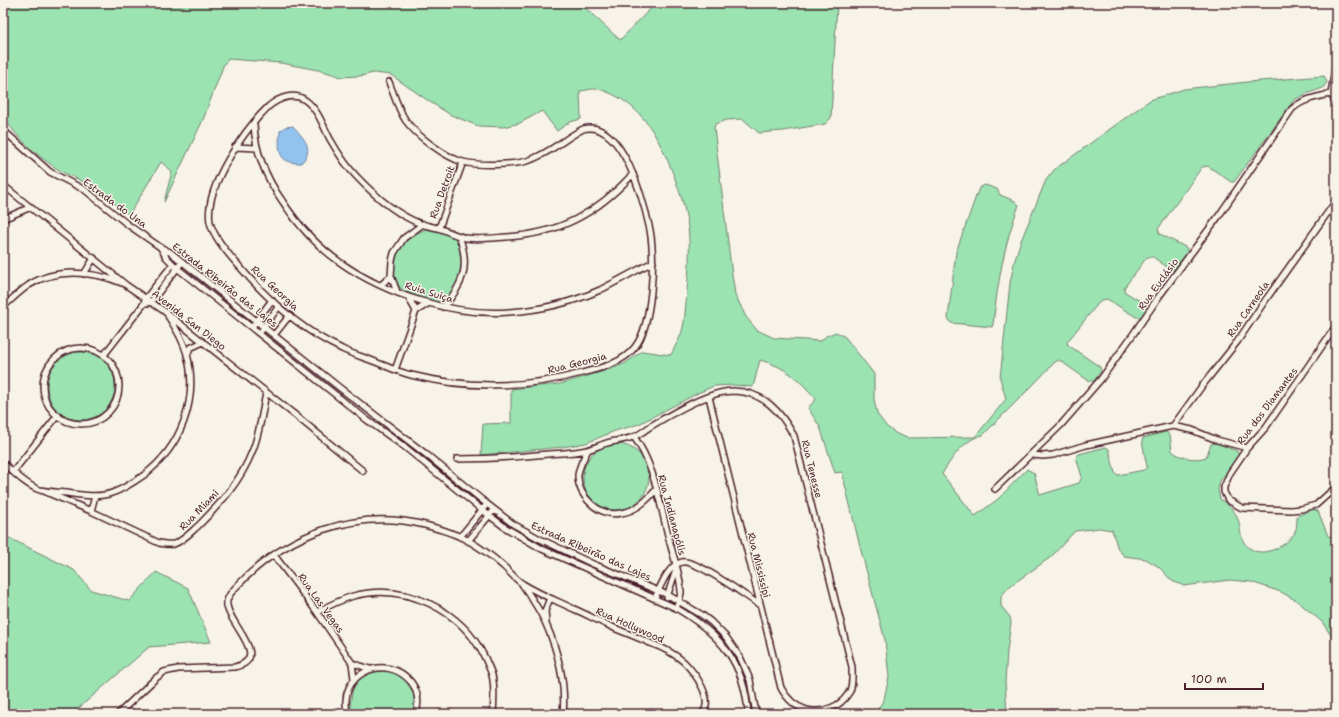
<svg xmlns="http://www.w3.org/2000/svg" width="1339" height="717" font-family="'Shantell Sans',sans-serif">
  <rect width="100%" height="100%" fill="#f7f3e8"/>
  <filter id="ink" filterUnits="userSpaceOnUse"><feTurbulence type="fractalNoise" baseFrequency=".025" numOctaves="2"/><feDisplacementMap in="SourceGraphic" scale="8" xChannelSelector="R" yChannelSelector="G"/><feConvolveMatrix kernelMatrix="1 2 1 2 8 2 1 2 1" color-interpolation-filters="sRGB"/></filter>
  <g filter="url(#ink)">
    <path fill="#9be3b1" stroke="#72816e" d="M 3,3 L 580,3 L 620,40 L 656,3 L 837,3 L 831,118 L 825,124 L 783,131 L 759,133 L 743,119 L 727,120 L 715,124 L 714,128 L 731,267 L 735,294 L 746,317 L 757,330 L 774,338 L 821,341 L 826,336 L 836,332 L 845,337 L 874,374 L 874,399 L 877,414 L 887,427 L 897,434 L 907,438 L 975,437 L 1006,399 L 1000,378 L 1010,283 L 1014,263 L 1020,243 L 1046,180 L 1055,169 L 1150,100 L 1184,89 L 1247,82 L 1324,76 L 1327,82 L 1323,88 L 1306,94 L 1294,100 L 1234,182 L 1231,182 L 1208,166 L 1202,167 L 1158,229 L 1160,234 L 1187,248 L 1187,253 L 1174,270 L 1171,270 L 1153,257 L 1147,257 L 1124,288 L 1125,292 L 1147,305 L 1148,310 L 1141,317 L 1136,317 L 1107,299 L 1101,300 L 1067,342 L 1068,345 L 1100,367 L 1101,371 L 1094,381 L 1089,381 L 1059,360 L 1055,362 L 1034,384 L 983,435 C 964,439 952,458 942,474 L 975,516 L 998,499 L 1027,469 L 1034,473 L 1040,495 L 1079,483 L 1082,477 L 1076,457 L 1079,454 L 1106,447 L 1109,449 L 1115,473 L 1118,475 L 1144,470 L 1147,467 L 1142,441 L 1143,438 L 1166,432 L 1170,435 L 1172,451 C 1180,458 1196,461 1206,457 L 1211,444 L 1216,443 L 1237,451 L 1239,456 L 1220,481 L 1218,490 L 1220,499 C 1227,504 1234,509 1237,517 C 1243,530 1237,540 1251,549 C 1264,558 1289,545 1295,532 C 1297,528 1297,521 1297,516 L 1313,509 L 1318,511 L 1328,536 L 1336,538 L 1336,643 L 1322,622 L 1297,601 L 1281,592 L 1251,582 L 1230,580 L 1184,586 L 1172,581 L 1159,567 L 1146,559 L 1124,556 L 1118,549 L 1112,530 L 1099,528 L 1075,531 L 1051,557 L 1010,586 L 1001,596 L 1001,606 L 1010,617 L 1011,623 L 1007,651 L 1005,682 L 1007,714 L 875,714 L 884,699 L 889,677 L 885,640 L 860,547 L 842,472 L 835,473 L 820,427 L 808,408 L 816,399 C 799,379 786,367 760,360 L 753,387 L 734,385 L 714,386 L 698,393 L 639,424 L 615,431 L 586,443 L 563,447 L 481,455 L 483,424 L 511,423 L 511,389 L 560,384 L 601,372 L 624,364 L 642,351 L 671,355 C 675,346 681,337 683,327 C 685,319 685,311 686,303 C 688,278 691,252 688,227 C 684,196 662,138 641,116 C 630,103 614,93 598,89 C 592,88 585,91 580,91 L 581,119 L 570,122 L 557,131 L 542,111 L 520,123 L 504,127 L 478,126 L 451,115 L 430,102 L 391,75 L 374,73 L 360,76 L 341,77 L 323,71 L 281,63 L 228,59 L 224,64 L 203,120 L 164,202 L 172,171 L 161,162 L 129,215 C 115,204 101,193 87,184 C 78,178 68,176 59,170 C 40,158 12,135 3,114 Z
      M 985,185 L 997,189 L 1000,195 L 1015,201 L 1019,205 C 1004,244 998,282 993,324 L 992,327 L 951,323 L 948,318 L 956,252 L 979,188 Z
      M 428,229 L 442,232 L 455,238 C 458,244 461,251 462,258 C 462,270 453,301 439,302 C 429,304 410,294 401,289 C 398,285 395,280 394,275 C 389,255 409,233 428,229 Z
      M47 386a34 34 0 1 1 68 0a34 34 0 1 1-68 0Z
      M583 477a33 33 0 1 1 66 0a33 33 0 1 1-66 0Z
      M 3,535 L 74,570 L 91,590 L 129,601 L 156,572 L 188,588 L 211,642 L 149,647 L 72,714 L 3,714 Z
      M 386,669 L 404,677 L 415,692 L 415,714 L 352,714 C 348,698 353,678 371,672 C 375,670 381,670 386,669 Z"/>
    <path fill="#92c3ee" stroke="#7581a0" d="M 293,126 C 303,138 316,149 301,163 C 277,164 278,149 280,131 L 285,127 Z"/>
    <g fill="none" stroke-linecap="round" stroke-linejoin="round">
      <g stroke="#4a1f2b" stroke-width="8">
        <path id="minor" d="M 1336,61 L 1331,94 L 1336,104
          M 389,82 C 394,95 398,109 406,121 C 417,136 445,157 463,162 C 478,166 512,165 527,161 C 547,155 564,139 583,129 C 622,118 644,202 650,230 C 655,258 653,324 635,347 C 623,363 601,368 582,373 C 527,388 466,389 411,375 C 398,372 386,366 373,361 C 363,357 352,354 342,349 C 303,331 267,299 239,266 C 229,255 213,237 210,222 C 204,187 245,129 269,106 C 279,98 294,92 305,100 C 318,109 323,126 330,139 C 338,153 346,166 357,177 C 375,196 397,215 421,224 C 428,226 434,227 441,229 C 449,232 457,236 466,238 C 478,240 493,238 506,237 C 560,234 597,213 633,174
          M 254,124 C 255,152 266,178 283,202 C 298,225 318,247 341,263 C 387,295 453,316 509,312 C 540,310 571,303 600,290 C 618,281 635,271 653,262
          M 3,130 L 50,172 L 85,190 L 127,224 L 160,247 L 170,252 L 340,388 L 427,455 L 487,504 L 513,524 L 538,538 L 593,564 L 668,595 L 702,615 L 711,622 L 726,637 L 740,657 L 745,668 L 750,680 L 756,714
          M 235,147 L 257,148
          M 3,185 L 126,285 L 164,311 L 300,419 L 363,471
          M 3,219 L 31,207
          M 439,228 L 463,162
          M 161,248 L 166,257 L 177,268 L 367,420 L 406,448 L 482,510 L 506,528 L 542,549 L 676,608 C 719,633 745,662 748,714
          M 84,274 L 94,258
          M 381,285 L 391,276
          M 397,292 L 391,276 L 392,261 L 394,253 L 404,238 L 423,224
          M 408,297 L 416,311
          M 147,303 L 151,302 L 182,262
          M 3,307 C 11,300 20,291 29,285 C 56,268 93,271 122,283
          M 443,307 C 464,285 470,265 459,236
          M 416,311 L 429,303
          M 1336,326 L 1266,427 L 1247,448 L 1230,473 L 1224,487 L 1224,492 L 1228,500 L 1242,508 L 1291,510 L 1301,509 L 1316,505 L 1336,487
          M 252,327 L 272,300
          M 262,330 L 279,306
          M 274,335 L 290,315
          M43 386a38 38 0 1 1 76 0a38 38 0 1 1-76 0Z
          M 104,355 L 143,305 L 146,298 L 173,264
          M 187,355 L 190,348 L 203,342
          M 395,370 L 416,311
          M 1173,426 L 1202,386 L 1237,342 L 1262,305 L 1336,201
          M 634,437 C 655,465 660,506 669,539 C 673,556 681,576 681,593 C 680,599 678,603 676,608
          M 588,450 C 584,457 579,466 578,475 C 577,496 600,518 621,513 C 636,511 646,501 656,490
          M 1032,455 L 1043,456 L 1053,455 L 1086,445 L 1173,426 L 1192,430 L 1217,440 L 1247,448
          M 457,459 C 487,459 517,457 548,454 C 561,453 574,453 587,450 C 594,448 600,445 607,443 C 615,441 625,440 633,437 C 640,435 646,429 651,426 C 673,413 709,391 734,391 C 764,392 781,412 794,436 L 852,667 C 852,675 853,683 850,691 C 847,696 842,702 837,705 C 815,717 794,711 781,688 L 709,397
          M 3,463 C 13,472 27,486 40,490 C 48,492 59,492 67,493 C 81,495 98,498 112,493 C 124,489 134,482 144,475 C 181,447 199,400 187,354 C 183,340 176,328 168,316
          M 13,472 L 58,415
          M 995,489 L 1060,426 L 1101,379 L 1134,333 L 1160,295 L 1218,217 L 1292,109 C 1303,99 1317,97 1331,94
          M 46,492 L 91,511 L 159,543 C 164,544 169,545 174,544 C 183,541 191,532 198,526 C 220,504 240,482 252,452 C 260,433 262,413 266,393
          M 91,511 L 95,496
          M 460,537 L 487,504
          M 468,541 L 494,510
          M 274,555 L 317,612 L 352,663 L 354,679
          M 522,584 C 531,597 540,610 546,624 C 558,651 566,684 563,714
          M 667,597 L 676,570
          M 655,598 C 661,586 667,566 682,562 C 696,559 747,597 760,605
          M 317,612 C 328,606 340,600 353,596 C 405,582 462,610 485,658 C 487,663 490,669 492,675 C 495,687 494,701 493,714
          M 546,621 L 545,611 L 550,598
          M 352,663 L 370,669
          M 118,714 L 156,678 L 164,672 L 178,669 L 235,667 C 274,658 223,620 227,601 C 228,595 234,589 238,585 C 287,534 356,508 425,525 C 440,529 455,533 469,541 C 481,548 493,557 503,566 C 510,572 516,580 523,584 C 539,594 557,601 574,609 C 586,614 598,621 610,626 C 623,632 637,637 650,643 C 661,647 675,654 684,662 C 695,673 715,700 702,714
          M 348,714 C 335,675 386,651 411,682 C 418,691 419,703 416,714"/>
      </g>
      <use href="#minor" stroke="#f7f3e8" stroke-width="5"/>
    </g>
  </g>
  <g text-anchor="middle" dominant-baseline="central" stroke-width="3" stroke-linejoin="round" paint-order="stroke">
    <g font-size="10" fill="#4a1f2b" stroke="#f7f3e8">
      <text transform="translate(442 192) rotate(-70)">Rua Detroit</text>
      <text transform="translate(115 203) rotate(36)">Estrada do Una</text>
      <text transform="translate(1158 284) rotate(-54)">Rua Euclásio</text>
      <text transform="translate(225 285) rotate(38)">Estrada Ribeirão das Lajes</text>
      <text transform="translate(275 288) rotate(43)">Rua Georgia</text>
      <text transform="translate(429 292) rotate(17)">Ruia Suiça</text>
      <text transform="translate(1248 309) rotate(-55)">Rua Carneola</text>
      <text transform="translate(189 320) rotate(38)">Avenida San Diego</text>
      <text transform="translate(577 363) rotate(-14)">Rua Georgia</text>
      <text transform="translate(1267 406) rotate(-53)">Rua dos Diamantes</text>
      <text transform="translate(812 469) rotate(76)">Rua Tenesse</text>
      <text transform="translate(199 510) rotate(-46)">Rua Miami</text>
      <text transform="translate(672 515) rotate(75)">Rua Indianapólis</text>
      <text transform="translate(591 551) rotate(24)">Estrada Ribeirão das Lajes</text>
      <text transform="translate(759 565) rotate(76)">Rua Mississipi</text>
      <text transform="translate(321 603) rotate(54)">Rua Las Vegas</text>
      <text transform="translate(630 625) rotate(24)">Rua Hollywood</text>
    </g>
  </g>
  <rect width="1339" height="717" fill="none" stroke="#f7f3e8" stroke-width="16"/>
  <rect x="8" y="8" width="1323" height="701" fill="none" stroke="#4a1f2b" stroke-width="1.5" filter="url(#ink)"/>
  <path d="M1185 683v6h78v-6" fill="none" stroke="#4a1f2b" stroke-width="2"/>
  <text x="1191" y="683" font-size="12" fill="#4a1f2b" stroke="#f7f3e8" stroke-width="3" paint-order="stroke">100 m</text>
</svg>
